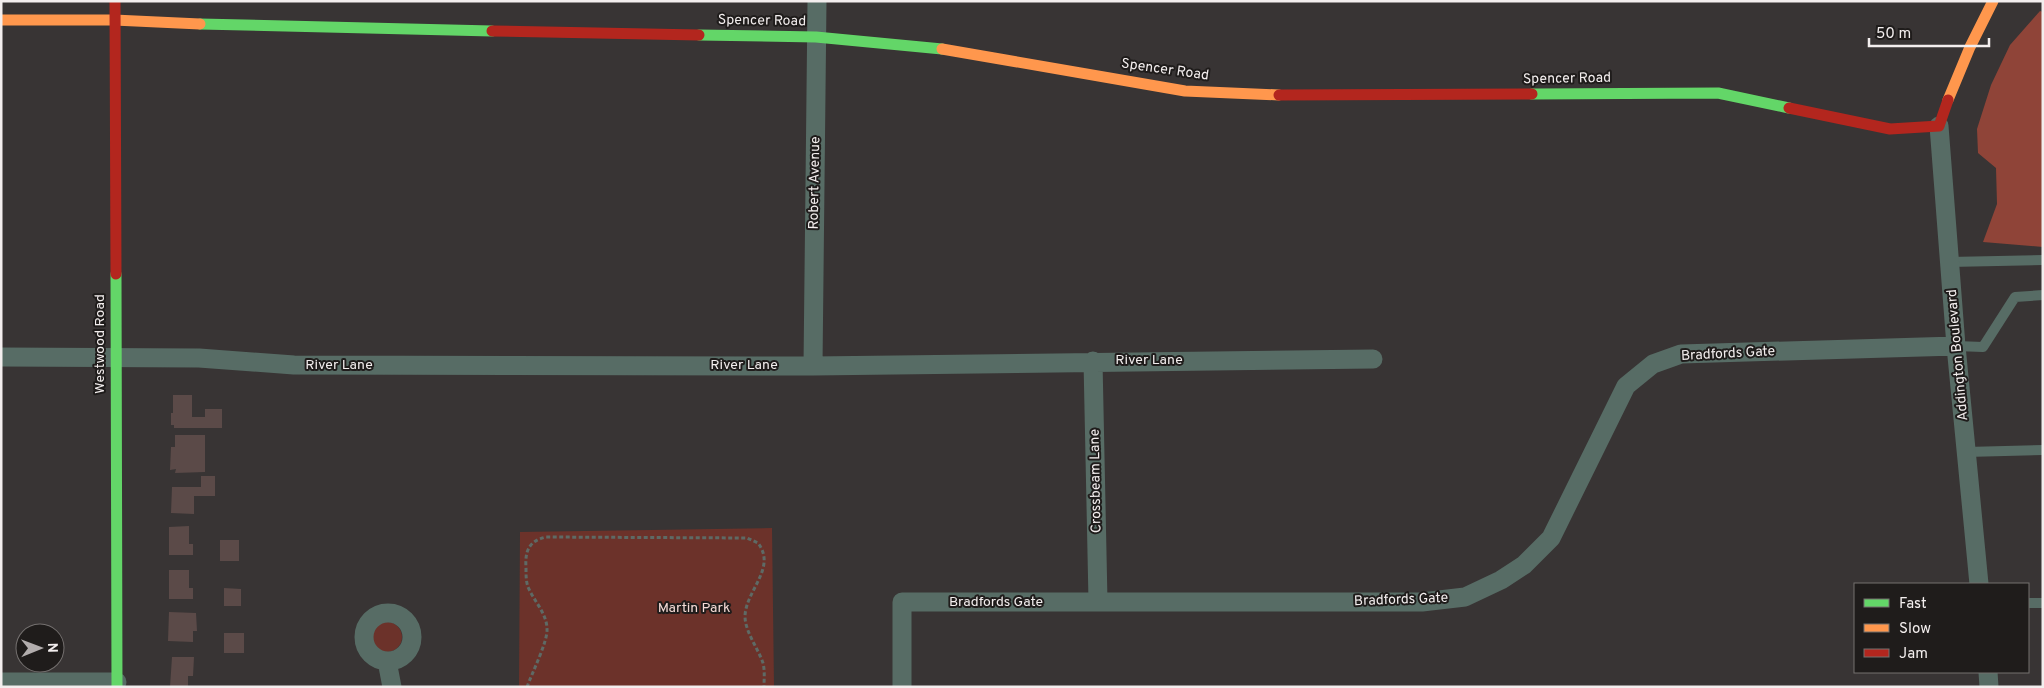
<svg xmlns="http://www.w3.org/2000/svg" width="2044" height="688" font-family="Overpass,sans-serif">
  <rect width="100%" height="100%" fill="#383434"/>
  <path fill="#6c322a" d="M 772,528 L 774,687 L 519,687 L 520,532 Z
    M372 637a15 15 0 1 1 30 0a15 15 0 1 1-30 0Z"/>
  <path fill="#8f4438" d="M 2040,11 L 2043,12 L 2043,247 L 1983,242 L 1997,204 L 1996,168 L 1978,153 L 1977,129 L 1991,85 L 2010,45 Z"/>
  <path fill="#5b4a48" d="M 173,395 L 192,395 L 192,417 L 205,417 L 205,409 L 222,409 L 222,428 L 174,428 L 174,425 L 171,425 L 171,413 L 173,413 Z
    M 175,435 L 205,435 L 205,472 L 175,473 L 176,469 L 170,470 L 171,447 L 175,447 Z
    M 201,476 L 215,476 L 215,496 L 194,496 L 194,514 L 171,513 L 172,487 L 201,487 Z
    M 189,526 L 189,544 L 193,544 L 193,555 L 169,555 L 169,527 Z
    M 220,540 L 239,540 L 239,561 L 220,561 Z
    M 169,570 L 189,570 L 189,588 L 193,588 L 193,599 L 169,599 Z
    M 224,588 L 241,589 L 241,606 L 224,606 Z
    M 169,612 L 196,613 L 197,631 L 193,631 L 193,642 L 168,641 Z
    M 224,633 L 244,633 L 244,653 L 224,653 Z
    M 172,657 L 194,657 L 193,676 L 188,676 L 188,687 L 170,687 Z"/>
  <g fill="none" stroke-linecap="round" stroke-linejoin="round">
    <path stroke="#5e6a65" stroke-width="3" stroke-dasharray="4 2.5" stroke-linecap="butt" d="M 527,687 C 532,673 548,641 547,629 C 547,614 534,601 528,587 C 526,581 526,575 526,568 C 525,552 528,541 546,537 L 747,538 L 758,543 C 777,568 746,590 745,616 C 745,632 758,648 763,663 C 765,671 764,679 764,687"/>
    <path stroke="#576c65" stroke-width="10" d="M 1949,262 L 2043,260
      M 1956,346 L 1983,347 L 2015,297 L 2043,295
      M 1966,452 L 2043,450
      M 2028,603 L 2043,603"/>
    <path stroke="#576c65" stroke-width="19" d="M 1939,126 L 1956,346 L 1979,584
      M 1,357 L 199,358 L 294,365 L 813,366 L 1373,359
      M 1093,361 L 1098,601
      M 813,366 L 817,1
      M364 637a24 24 0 1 1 48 0a24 24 0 1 1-48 0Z
      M 387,661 L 392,687
      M 1988,672 L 1989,687
      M 1,682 L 117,682
      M 902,687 L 902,602 L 1422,602 L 1465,597 L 1501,580 L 1524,565 L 1551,538 L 1626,386 L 1653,364 L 1681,354 L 1956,346"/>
    <path stroke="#63d668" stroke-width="11" d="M 200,24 L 492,31
      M 699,35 L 816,37 L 942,49
      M 1532,94 L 1718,93 L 1789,108
      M 116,274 L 117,687"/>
    <path stroke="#ff974d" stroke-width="11" d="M 1,20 L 114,20 L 200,24
      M 942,49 L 1185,91 L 1279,95
      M 1948,100 L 1970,47 L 1993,1"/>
    <path stroke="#b3261e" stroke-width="11" d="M 115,1 L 116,274
      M 492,31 L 699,35
      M 1279,95 L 1532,94
      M 1789,108 L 1890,129 L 1939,126 L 1948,100"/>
  </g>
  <g text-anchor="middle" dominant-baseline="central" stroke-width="4" stroke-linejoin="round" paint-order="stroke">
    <g font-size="14" fill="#f3eeee" stroke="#1f1c1b">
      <text transform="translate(762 21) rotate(1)">Spencer Road</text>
      <text transform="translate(1165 70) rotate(8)">Spencer Road</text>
      <text transform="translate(1567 79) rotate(-1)">Spencer Road</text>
      <text transform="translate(815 183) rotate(-89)">Robert Avenue</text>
      <text transform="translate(100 344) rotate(-90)">Westwood Road</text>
      <text transform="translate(1728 354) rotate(-3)">Bradfords Gate</text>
      <text transform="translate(1958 355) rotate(-95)">Addington Boulevard</text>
      <text x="1149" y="360">River Lane</text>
      <text x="339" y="365">River Lane</text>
      <text x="744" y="365">River Lane</text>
      <text transform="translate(1096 481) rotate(-91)">Crossbeam Lane</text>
      <text transform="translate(1401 600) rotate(-2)">Bradfords Gate</text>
      <text x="996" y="602">Bradfords Gate</text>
    </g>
    <g font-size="14" fill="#f5dbd6" stroke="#1f1c1b">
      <text x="694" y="608">Martin Park</text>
    </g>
  </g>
  <rect width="2044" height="688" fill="none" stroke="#f3eeee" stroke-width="5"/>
  <rect x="1854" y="583" width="175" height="90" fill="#1f1c1b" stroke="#74706f"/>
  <rect x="1864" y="599" width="25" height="8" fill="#63d668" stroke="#74706f"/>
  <text x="1899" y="608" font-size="15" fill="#f3eeee">Fast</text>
  <rect x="1864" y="624" width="25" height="8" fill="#ff974d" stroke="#74706f"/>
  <text x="1899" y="633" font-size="15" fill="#f3eeee">Slow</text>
  <rect x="1864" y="649" width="25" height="8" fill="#b3261e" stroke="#74706f"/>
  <text x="1899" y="658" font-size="15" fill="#f3eeee">Jam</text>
  <g transform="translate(40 648) rotate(89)"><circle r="24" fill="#1f1c1b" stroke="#74706f"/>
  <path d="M0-4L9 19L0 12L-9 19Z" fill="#b2adad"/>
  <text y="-8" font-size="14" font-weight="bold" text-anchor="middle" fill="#f3eeee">N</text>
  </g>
  <path d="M1869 38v8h120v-8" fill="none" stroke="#f3eeee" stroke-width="2.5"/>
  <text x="1876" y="38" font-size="15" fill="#f3eeee" stroke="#1f1c1b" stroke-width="4" paint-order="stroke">50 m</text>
</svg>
